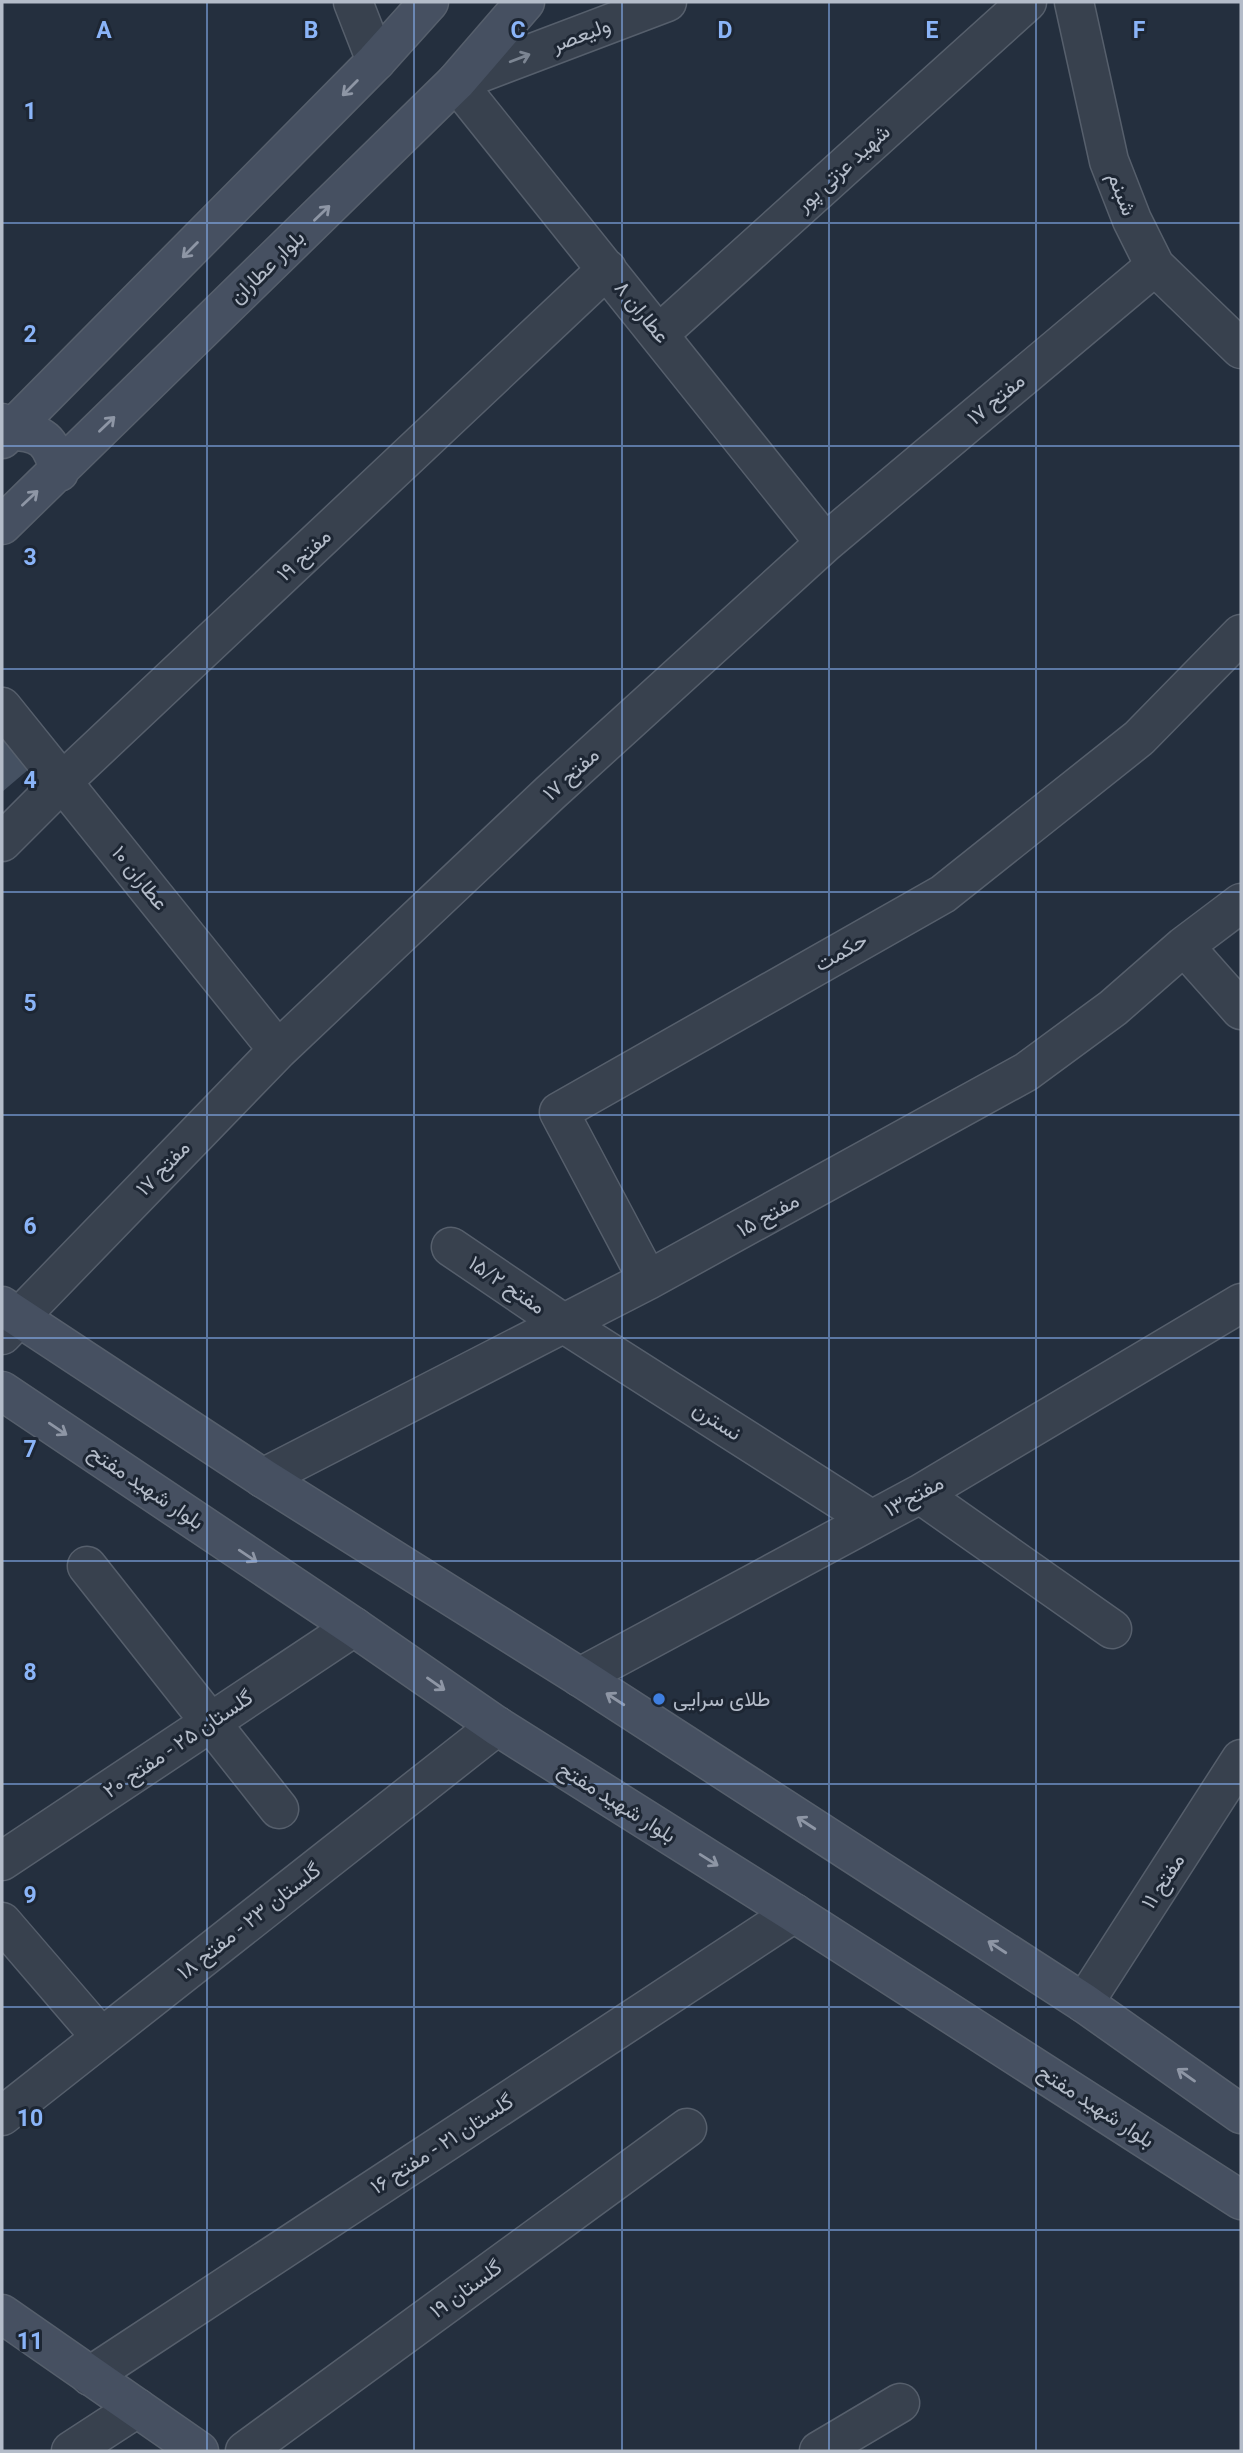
<svg xmlns="http://www.w3.org/2000/svg" width="1243" height="2453" font-family="Roboto,Vazirmatn,sans-serif">
  <rect width="100%" height="100%" fill="#242f3e"/>
  <path fill="#455162" d="M 2,735 L 29,769 L 2,792 Z"/>
  <g fill="none" stroke-linecap="round" stroke-linejoin="round">
    <g stroke="#565f6c" stroke-width="41">
      <path id="street" d="M 353,2 L 376,61
        M 667,2 L 456,82 L 825,543
        M 1074,2 L 1109,161 L 1132,220 L 1155,266 L 1241,349
        M 659,334 L 1027,2
        M 2,707 L 278,1050
        M 2,842 L 62,782 L 607,269
        M 1184,946 L 1241,1010
        M 451,1247 L 563,1323 L 872,1520
        M 648,1280 L 559,1112 L 943,894 L 1139,738 L 1241,634
        M 2,1335 L 278,1050 L 550,793 L 825,543 L 1155,266
        M 263,1478 L 648,1280 L 1026,1072 L 1113,1008 L 1184,946 L 1241,903
        M 920,1494 L 1112,1629
        M 87,1566 L 279,1809
        M 580,1677 L 920,1494 L 1241,1303
        M 2,1861 L 354,1627
        M 2,1922 L 101,2037
        M 1084,2003 L 1241,1759
        M 2,2116 L 497,1726
        M 90,2376 L 794,1913
        M 71,2451 L 137,2408
        M 245,2451 L 687,2128
        M 819,2451 L 900,2403"/>
    </g>
    <g stroke="#565f6c" stroke-width="41">
      <path id="secondary" d="M 2,423 L 10,431 C 42,431 52,441 59,472
        M 2,439 L 376,61 L 429,2
        M 2,525 L 456,82 L 525,2
        M 2,1306 L 263,1478 L 580,1677 L 1084,2003 L 1241,2114
        M 2,1391 L 354,1627 L 497,1726 L 794,1913 L 1241,2200
        M 2,2314 L 199,2451"/>
    </g>
    <use href="#street" stroke="#38414e" stroke-width="38"/>
    <use href="#secondary" stroke="#465061" stroke-width="38"/>
  </g>
  <defs><path id="oneway-shaft" d="M-6 0H5M1.5-3L5.5 0L1.5 3" fill="none" stroke-width="1.6" stroke-linecap="round" stroke-linejoin="round" transform="scale(1.75)"/></defs>
  <use stroke="#7c8592" href="#oneway-shaft" transform="translate(520 58) rotate(-21)"/>
  <g stroke="#8e96a5">
    <use href="#oneway-shaft" transform="translate(350 88) rotate(135)"/>
    <use href="#oneway-shaft" transform="translate(322 213) rotate(-44)"/>
    <use href="#oneway-shaft" transform="translate(190 250) rotate(135)"/>
    <use href="#oneway-shaft" transform="translate(107 424) rotate(-44)"/>
    <use href="#oneway-shaft" transform="translate(30 498) rotate(-43)"/>
    <use href="#oneway-shaft" transform="translate(58 1429) rotate(34)"/>
    <use href="#oneway-shaft" transform="translate(248 1556) rotate(34)"/>
    <use href="#oneway-shaft" transform="translate(436 1684) rotate(35)"/>
    <use href="#oneway-shaft" transform="translate(615 1699) rotate(-147)"/>
    <use href="#oneway-shaft" transform="translate(806 1823) rotate(-147)"/>
    <use href="#oneway-shaft" transform="translate(709 1860) rotate(32)"/>
    <use href="#oneway-shaft" transform="translate(997 1947) rotate(-147)"/>
    <use href="#oneway-shaft" transform="translate(1186 2075) rotate(-145)"/>
  </g>
  <path fill="none" stroke="#8ab4f8" stroke-width="2" stroke-opacity="0.55" d="M 207,2 L 207,2451M 414,2 L 414,2451M 622,2 L 622,2451M 829,2 L 829,2451M 1036,2 L 1036,2451M 2,223 L 1241,223M 2,446 L 1241,446M 2,669 L 1241,669M 2,892 L 1241,892M 2,1115 L 1241,1115M 2,1338 L 1241,1338M 2,1561 L 1241,1561M 2,1784 L 1241,1784M 2,2007 L 1241,2007M 2,2230 L 1241,2230"/>
  <circle fill="#3f7fe0" stroke="#1d2633" stroke-width="2.5" cx="659" cy="1699" r="7"/>
  <g text-anchor="middle" dominant-baseline="central" stroke-width="6" stroke-linejoin="round" paint-order="stroke">
    <g font-size="21" fill="#b4bcc9" stroke="#1d2633">
      <text transform="translate(581 35) rotate(-21)">ولیعصر</text>
      <text transform="translate(843 168) rotate(-42)">شهید عزتی پور</text>
      <text transform="translate(1122 194) rotate(69)">شبنم</text>
      <text transform="translate(267 267) rotate(-44)">بلوار عطاران</text>
      <text transform="translate(642 312) rotate(51)">عطاران ۸</text>
      <text transform="translate(996 399) rotate(-40)">مفتح ۱۷</text>
      <text transform="translate(304 555) rotate(-43)">مفتح ۱۹</text>
      <text transform="translate(571 774) rotate(-42)">مفتح ۱۷</text>
      <text transform="translate(140 878) rotate(51)">عطاران ۱۰</text>
      <text transform="translate(841 952) rotate(-30)">حکمت</text>
      <text transform="translate(163 1168) rotate(-46)">مفتح ۱۷</text>
      <text transform="translate(768 1215) rotate(-29)">مفتح ۱۵</text>
      <text transform="translate(507 1285) rotate(34)">مفتح ۱۵/۲</text>
      <text transform="translate(717 1421) rotate(33)">نسترن</text>
      <text transform="translate(146 1487) rotate(34)">بلوار شهید مفتح</text>
      <text transform="translate(914 1496) rotate(-29)">مفتح۱۳</text>
      <text transform="translate(178 1744) rotate(-34)">گلستان ۲۵ - مفتح ۲۰</text>
      <text transform="translate(617 1802) rotate(32)">بلوار شهید مفتح</text>
      <text transform="translate(1163 1881) rotate(-57)">مفتح ۱۱</text>
      <text transform="translate(249 1921) rotate(-38)">گلستان ۲۳ - مفتح ۱۸</text>
      <text transform="translate(1096 2106) rotate(33)">بلوار شهید مفتح</text>
      <text transform="translate(442 2144) rotate(-33)">گلستان ۲۱ - مفتح ۱۶</text>
      <text transform="translate(466 2289) rotate(-36)">گلستان ۱۹</text>
    </g>
    <g font-size="21" fill="#b4bcc9" stroke="#1d2633" text-anchor="start">
      <text x="673" y="1699">طلای سرایی</text>
    </g>
  </g>
  <g font-size="23" text-anchor="middle" font-weight="bold" fill="#8ab4f8" stroke="#1d2633" stroke-width="6" stroke-linejoin="round" paint-order="stroke">
    <text x="104" y="38">A</text>
    <text x="311" y="38">B</text>
    <text x="518" y="38">C</text>
    <text x="725" y="38">D</text>
    <text x="932" y="38">E</text>
    <text x="1139" y="38">F</text>
    <text x="30" y="119">1</text>
    <text x="30" y="342">2</text>
    <text x="30" y="565">3</text>
    <text x="30" y="788">4</text>
    <text x="30" y="1011">5</text>
    <text x="30" y="1234">6</text>
    <text x="30" y="1457">7</text>
    <text x="30" y="1680">8</text>
    <text x="30" y="1903">9</text>
    <text x="30" y="2126">10</text>
    <text x="30" y="2349">11</text>
  </g>
  <rect width="1243" height="2453" fill="none" stroke="#b4bcc9" stroke-width="7"/>
</svg>
